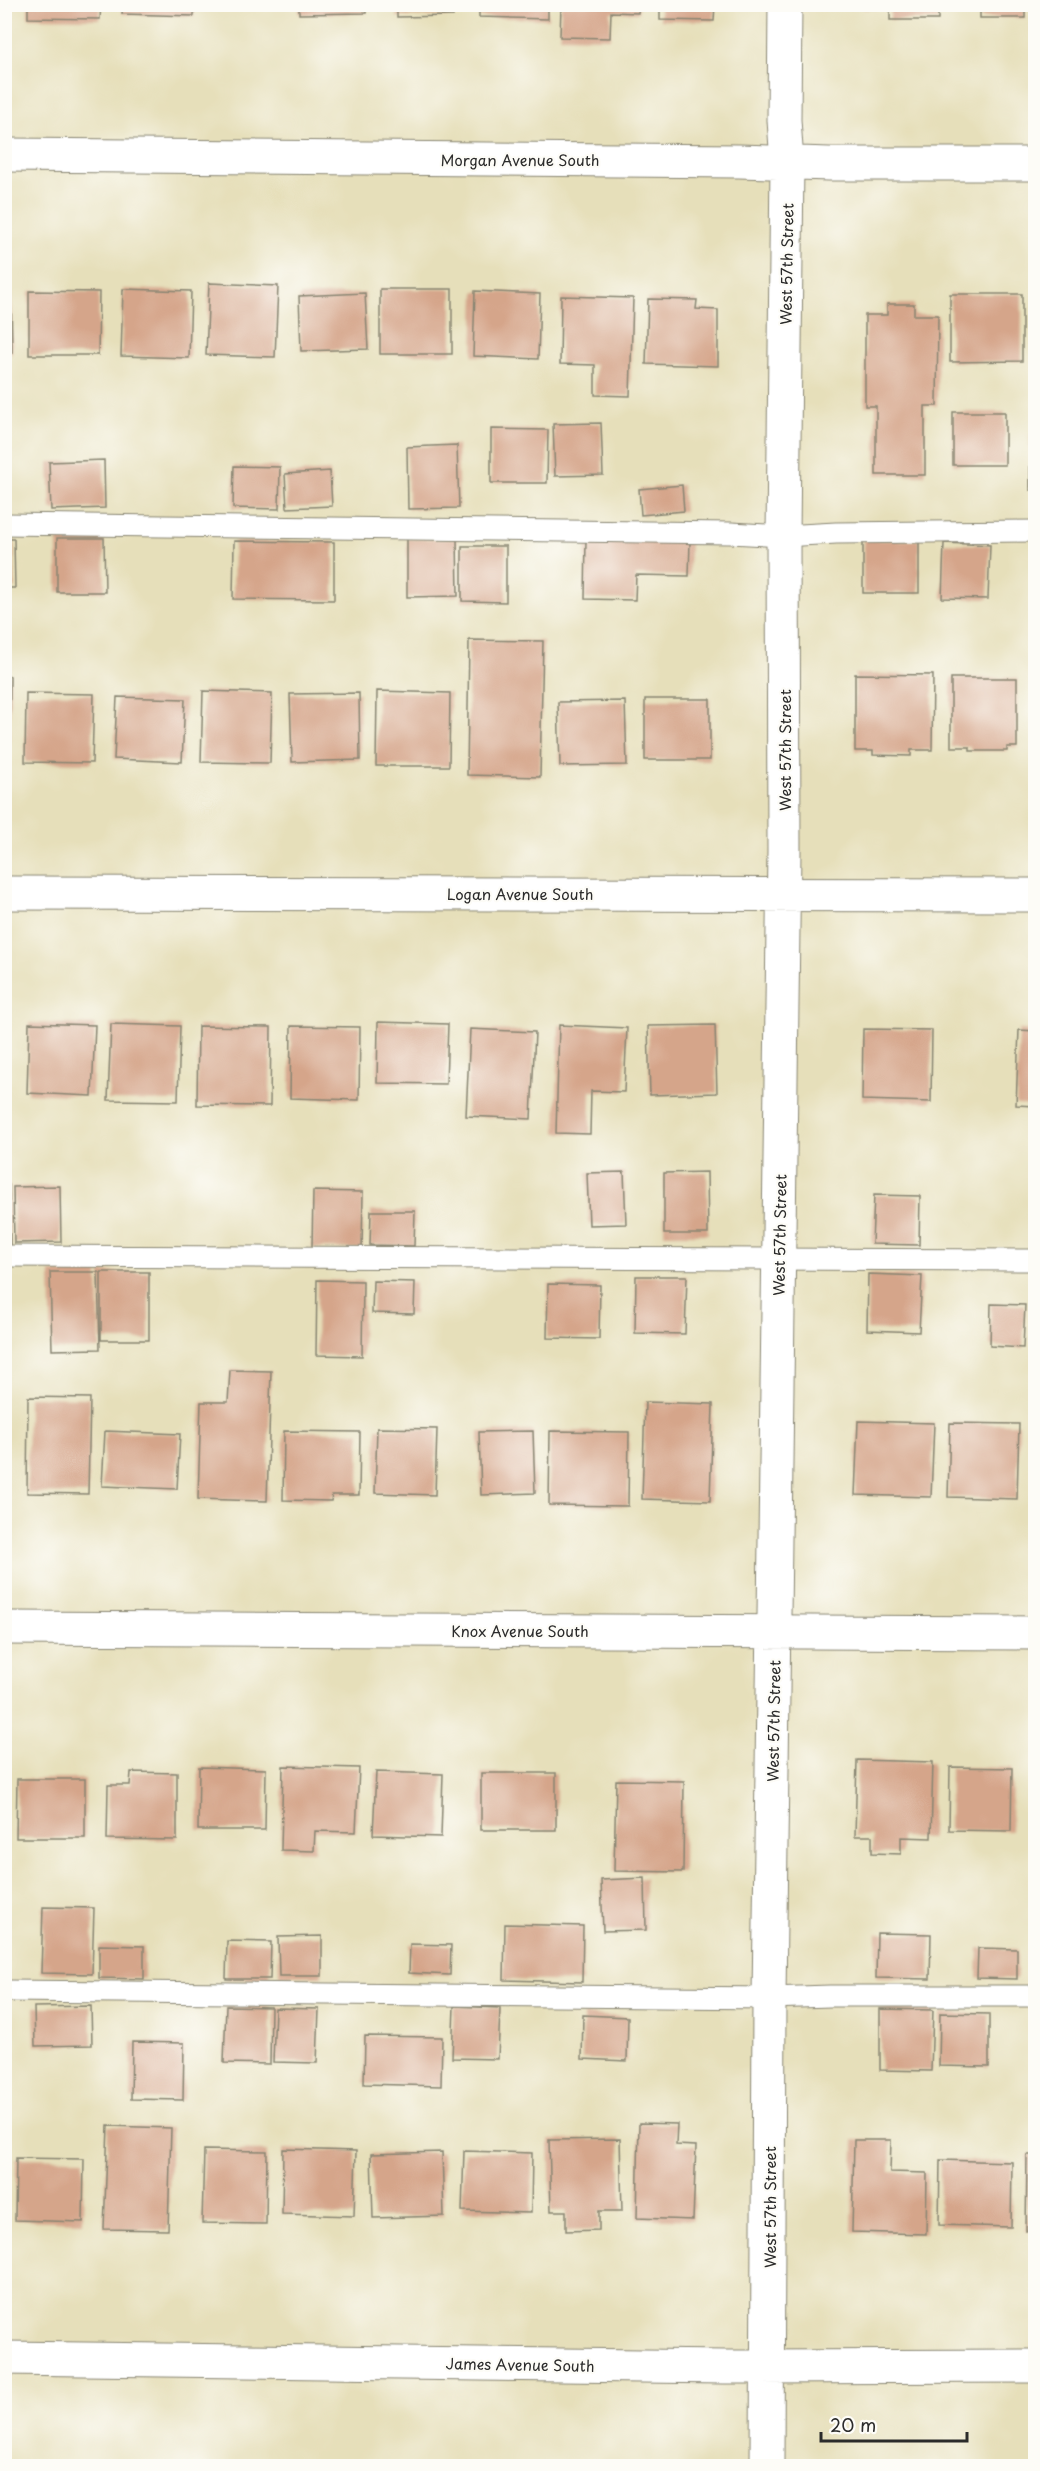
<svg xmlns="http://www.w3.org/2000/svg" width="1040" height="2471" font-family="'Playpen Sans',sans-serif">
  <rect width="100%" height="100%" fill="#fdfcf7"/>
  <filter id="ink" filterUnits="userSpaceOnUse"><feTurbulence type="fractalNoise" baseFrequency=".0167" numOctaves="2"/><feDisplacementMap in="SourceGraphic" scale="12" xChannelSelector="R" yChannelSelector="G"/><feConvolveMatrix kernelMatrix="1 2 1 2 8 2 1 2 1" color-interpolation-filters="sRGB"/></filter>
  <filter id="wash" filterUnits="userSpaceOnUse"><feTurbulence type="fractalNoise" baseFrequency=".008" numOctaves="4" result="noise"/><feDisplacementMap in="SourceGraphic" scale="24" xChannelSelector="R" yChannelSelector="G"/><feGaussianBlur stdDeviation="1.35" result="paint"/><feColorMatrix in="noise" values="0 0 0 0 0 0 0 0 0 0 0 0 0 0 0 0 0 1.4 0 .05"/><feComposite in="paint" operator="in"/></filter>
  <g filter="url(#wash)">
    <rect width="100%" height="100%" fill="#e6dfba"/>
    <g id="blocks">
      <path fill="#d5a58a" d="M 28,4 L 101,4 L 100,19 L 28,18 Z
        M 123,4 L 194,4 L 194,16 L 122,14 Z
        M 299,4 L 366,4 L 366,13 L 299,14 Z
        M 397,4 L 452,4 L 453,16 L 397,17 Z
        M 479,4 L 548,4 L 548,19 L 479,17 Z
        M 660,4 L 715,4 L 714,21 L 660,20 Z
        M 863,4 L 938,4 L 938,20 L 890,20 L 890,9 L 863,9 Z
        M 953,4 L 1025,4 L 1025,18 L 980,18 L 980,11 L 953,10 Z
        M 561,5 L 639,5 L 638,13 L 611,12 L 610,38 L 560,37 Z
        M 209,283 L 278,286 L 275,357 L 206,355 Z
        M 123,289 L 191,291 L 189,358 L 121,356 Z
        M 380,289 L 452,289 L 452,354 L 380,354 Z
        M 4,290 L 11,290 L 12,353 L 4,354 Z
        M 29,291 L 99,292 L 98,355 L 29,355 Z
        M 475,291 L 540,294 L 538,359 L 473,356 Z
        M 365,293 L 368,349 L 301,351 L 299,296 Z
        M 950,294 L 1022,294 L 1022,361 L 950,362 Z
        M 561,296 L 633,298 L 630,396 L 595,395 L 595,365 L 560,364 Z
        M 648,299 L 697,300 L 696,309 L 718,310 L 718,366 L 646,364 Z
        M 887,304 L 914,304 L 914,315 L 938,315 L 937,406 L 925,406 L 925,475 L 876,475 L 876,406 L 865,406 L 865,315 L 887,315 Z
        M 953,412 L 1005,412 L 1005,465 L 953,465 Z
        M 601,423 L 603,475 L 555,476 L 553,424 Z
        M 491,429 L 548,430 L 547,483 L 491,483 Z
        M 1030,435 L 1036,435 L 1036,490 L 1030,490 Z
        M 457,445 L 459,508 L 408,509 L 407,447 Z
        M 104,460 L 105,508 L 51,510 L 49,462 Z
        M 234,466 L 280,467 L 279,509 L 233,508 Z
        M 330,471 L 332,506 L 287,508 L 285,474 Z
        M 682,485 L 684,511 L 641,515 L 639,489 Z
        M 57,538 L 104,538 L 105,592 L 57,592 Z
        M 4,539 L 14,539 L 15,588 L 4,588 Z
        M 407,539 L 457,539 L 458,596 L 407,597 Z
        M 586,539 L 690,541 L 689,576 L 636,575 L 635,600 L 585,599 Z
        M 863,540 L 919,540 L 919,593 L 863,593 Z
        M 234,541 L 334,542 L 334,600 L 233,599 Z
        M 944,543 L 990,545 L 988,599 L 942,598 Z
        M 462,546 L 506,546 L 506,602 L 462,601 Z
        M 469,640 L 543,641 L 540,777 L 467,775 Z
        M 855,674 L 933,675 L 932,750 L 911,750 L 911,756 L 873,755 L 873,751 L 855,751 Z
        M 4,676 L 10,676 L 9,762 L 4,762 Z
        M 951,678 L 1017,678 L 1017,747 L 1007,747 L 1007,751 L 970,751 L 970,747 L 951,747 Z
        M 203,691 L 272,693 L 270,763 L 201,762 Z
        M 377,691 L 450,693 L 449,766 L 376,766 Z
        M 26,693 L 94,694 L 92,763 L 25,762 Z
        M 359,693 L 360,760 L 292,762 L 290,694 Z
        M 117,697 L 185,699 L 182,762 L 114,759 Z
        M 645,699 L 710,699 L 710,760 L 645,760 Z
        M 625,701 L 627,765 L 560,766 L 558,702 Z
        M 378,1022 L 448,1024 L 446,1084 L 377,1083 Z
        M 29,1023 L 95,1025 L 92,1096 L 27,1093 Z
        M 111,1024 L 180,1026 L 178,1101 L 108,1100 Z
        M 559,1025 L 627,1028 L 624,1092 L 591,1091 L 590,1134 L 556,1133 Z
        M 715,1025 L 717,1093 L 650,1095 L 648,1026 Z
        M 198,1026 L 271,1027 L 270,1106 L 197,1105 Z
        M 291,1026 L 360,1027 L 359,1100 L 290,1098 Z
        M 470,1029 L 535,1032 L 531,1119 L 466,1116 Z
        M 863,1029 L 932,1030 L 931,1102 L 862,1100 Z
        M 1019,1030 L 1036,1031 L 1036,1106 L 1016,1105 Z
        M 624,1172 L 626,1224 L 589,1225 L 587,1173 Z
        M 707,1172 L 708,1234 L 664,1234 L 664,1173 Z
        M 4,1185 L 9,1185 L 10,1244 L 4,1244 Z
        M 60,1186 L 61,1242 L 14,1243 L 13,1187 Z
        M 313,1191 L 363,1192 L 362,1249 L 312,1248 Z
        M 874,1195 L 920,1196 L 919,1245 L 872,1244 Z
        M 371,1211 L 415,1211 L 414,1246 L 370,1245 Z
        M 50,1272 L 98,1272 L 100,1349 L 52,1350 Z
        M 101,1272 L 149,1272 L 149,1340 L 101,1340 Z
        M 868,1274 L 922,1276 L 919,1332 L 867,1330 Z
        M 636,1276 L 687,1276 L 685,1334 L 635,1333 Z
        M 317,1280 L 363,1281 L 362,1356 L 316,1355 Z
        M 373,1281 L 415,1282 L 414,1314 L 372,1313 Z
        M 548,1284 L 600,1285 L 599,1339 L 547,1338 Z
        M 991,1304 L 1025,1305 L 1023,1348 L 990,1346 Z
        M 230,1370 L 271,1371 L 267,1501 L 198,1499 L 201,1402 L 228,1402 Z
        M 28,1397 L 90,1398 L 88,1494 L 27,1493 Z
        M 645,1402 L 713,1404 L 710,1501 L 642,1499 Z
        M 858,1421 L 934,1423 L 931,1497 L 855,1495 Z
        M 950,1423 L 1019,1424 L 1017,1499 L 948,1497 Z
        M 377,1428 L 437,1429 L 435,1495 L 375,1493 Z
        M 105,1431 L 180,1434 L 177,1489 L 102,1486 Z
        M 284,1431 L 360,1432 L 359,1495 L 332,1495 L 331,1501 L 283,1500 Z
        M 533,1431 L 535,1493 L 481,1495 L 479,1432 Z
        M 550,1431 L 629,1432 L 628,1506 L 549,1505 Z
        M 857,1760 L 933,1762 L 931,1838 L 901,1837 L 901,1854 L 872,1853 L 872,1836 L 855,1836 Z
        M 283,1766 L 359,1768 L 356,1832 L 315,1831 L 314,1851 L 281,1850 Z
        M 199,1767 L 266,1769 L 265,1830 L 198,1830 Z
        M 950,1767 L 1012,1768 L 1011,1831 L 949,1830 Z
        M 131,1772 L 177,1773 L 177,1840 L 107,1839 L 108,1785 L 130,1785 Z
        M 376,1772 L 443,1774 L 441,1837 L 373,1835 Z
        M 481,1773 L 556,1773 L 556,1830 L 481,1830 Z
        M 17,1779 L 85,1779 L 85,1838 L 16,1838 Z
        M 616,1780 L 684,1781 L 683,1872 L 614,1871 Z
        M 645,1878 L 646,1930 L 603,1931 L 601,1880 Z
        M 43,1907 L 94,1908 L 92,1974 L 41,1973 Z
        M 505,1924 L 583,1926 L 582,1982 L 504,1980 Z
        M 877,1933 L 931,1934 L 930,1979 L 876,1978 Z
        M 322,1936 L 322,1976 L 279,1976 L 278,1937 Z
        M 227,1941 L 271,1942 L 270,1979 L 226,1979 Z
        M 410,1944 L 451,1945 L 450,1975 L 409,1973 Z
        M 99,1945 L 144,1946 L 144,1979 L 99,1978 Z
        M 978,1948 L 1017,1949 L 1017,1979 L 977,1978 Z
        M 91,2006 L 92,2045 L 35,2046 L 34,2007 Z
        M 226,2006 L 271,2007 L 270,2064 L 224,2063 Z
        M 454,2006 L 500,2008 L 498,2059 L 452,2058 Z
        M 275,2008 L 319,2009 L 317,2063 L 273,2062 Z
        M 880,2009 L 933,2010 L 931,2071 L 880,2070 Z
        M 940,2013 L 989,2014 L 989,2067 L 939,2066 Z
        M 583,2015 L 628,2017 L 627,2061 L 582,2059 Z
        M 365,2036 L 442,2037 L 441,2086 L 364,2084 Z
        M 132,2042 L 184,2043 L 183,2100 L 131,2099 Z
        M 639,2123 L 677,2124 L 676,2145 L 696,2146 L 693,2220 L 637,2218 Z
        M 108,2126 L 171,2128 L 168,2230 L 104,2229 Z
        M 620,2139 L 622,2211 L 599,2211 L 599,2230 L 566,2231 L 566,2211 L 551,2211 L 549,2140 Z
        M 854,2140 L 891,2140 L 890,2172 L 927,2173 L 926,2234 L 852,2232 Z
        M 283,2149 L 356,2151 L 354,2216 L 282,2214 Z
        M 204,2150 L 267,2151 L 266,2224 L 202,2223 Z
        M 464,2151 L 532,2153 L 531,2213 L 462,2211 Z
        M 442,2152 L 444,2216 L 373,2218 L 371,2154 Z
        M 1027,2155 L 1036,2155 L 1036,2231 L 1026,2231 Z
        M 16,2158 L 84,2159 L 83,2222 L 15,2220 Z
        M 940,2160 L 1012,2162 L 1011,2227 L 939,2225 Z"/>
    </g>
  </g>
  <g filter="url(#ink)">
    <use href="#blocks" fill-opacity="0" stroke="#888572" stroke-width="1.5"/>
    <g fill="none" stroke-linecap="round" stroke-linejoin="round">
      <g stroke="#888572" stroke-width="23">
        <path id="lane" d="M 4,524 L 731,533 L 783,536 L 836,533 L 1036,531
          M 4,1256 L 1036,1260
          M 4,1991 L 769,1998 L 830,1996 L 1036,1996"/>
      </g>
      <g stroke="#888572" stroke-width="35">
        <path id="street" d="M 4,155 L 739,161 L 829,164 L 1036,164
          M 4,893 L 1036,895
          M 4,1628 L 1036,1633
          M 4,2358 L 724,2367 L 1036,2366
          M 767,2466 L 769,1998 L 784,851 L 783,536 L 787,162 L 784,120 L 785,4"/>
      </g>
      <use href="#lane" stroke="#fff" stroke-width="21"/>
      <use href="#street" stroke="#fff" stroke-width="33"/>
    </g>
  </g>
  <g text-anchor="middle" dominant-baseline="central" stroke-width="4.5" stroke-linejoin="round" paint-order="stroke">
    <g font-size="15" fill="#2b2b2b" stroke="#fdfcf7">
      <text x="520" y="159">Morgan Avenue South</text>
      <text transform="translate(786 264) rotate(-89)">West 57th Street</text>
      <text transform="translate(784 750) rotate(-90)">West 57th Street</text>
      <text x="520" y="893">Logan Avenue South</text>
      <text transform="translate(779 1235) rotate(-89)">West 57th Street</text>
      <text x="520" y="1630">Knox Avenue South</text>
      <text transform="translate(773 1721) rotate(-89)">West 57th Street</text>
      <text transform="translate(769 2207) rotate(-90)">West 57th Street</text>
      <text transform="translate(520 2364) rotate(1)">James Avenue South</text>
    </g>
  </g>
  <rect width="1040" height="2471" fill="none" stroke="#fdfcf7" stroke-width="24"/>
  <path d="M821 2432v9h146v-9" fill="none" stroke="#2b2b2b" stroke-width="3"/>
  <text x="830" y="2432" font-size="18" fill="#2b2b2b" stroke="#fdfcf7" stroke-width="4.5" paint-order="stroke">20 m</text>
</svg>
